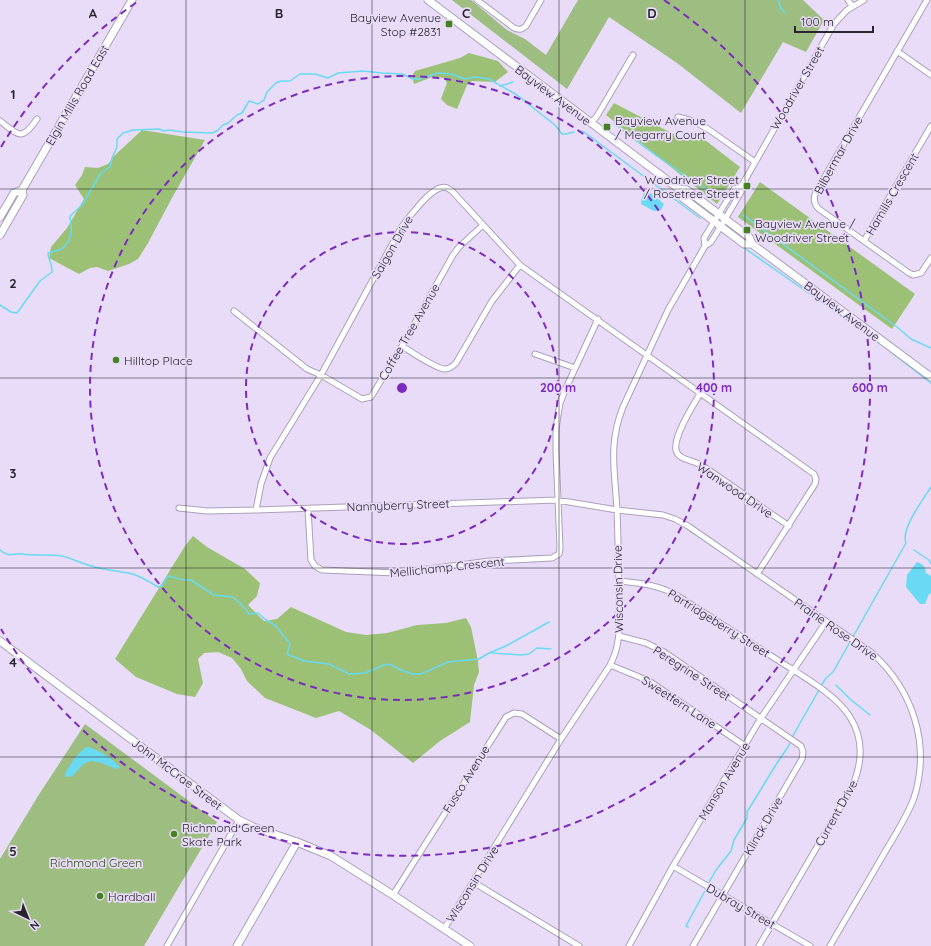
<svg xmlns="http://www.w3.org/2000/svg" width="931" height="946" font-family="Quicksand,sans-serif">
  <rect width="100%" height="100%" fill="#e8dcf8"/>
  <path fill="#9ebd80" d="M 452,0 L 471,0 L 507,30 L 525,39 L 546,55 L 578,0 L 803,0 L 824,20 L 806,52 L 783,42 L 741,113 L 677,63 L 609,17 L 567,89 Z
    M 85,724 L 217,822 L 144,946 L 0,946 L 0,859 L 38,796 Z"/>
  <path fill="#9cc176" d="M 469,53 L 498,61 L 508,72 L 495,82 L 472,81 L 467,85 L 457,109 L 447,105 L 441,99 L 447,83 L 444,78 L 432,77 L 414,84 L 412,76 L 415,71 L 460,58 Z
    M 614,103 L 683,139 L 701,137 L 740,167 L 717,204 L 606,115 Z
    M 142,130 L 205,140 L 173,196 L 148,243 L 138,259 L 129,264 L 108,271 L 97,267 L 90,268 L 79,274 L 49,258 L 51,247 L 67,228 L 84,199 L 75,185 L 82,175 L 85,167 L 98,168 L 108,164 L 114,156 Z
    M 760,182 L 915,294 L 892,329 L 738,217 Z
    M 193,536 L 207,547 L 245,569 L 260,583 L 257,596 L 248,605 L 264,621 L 277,619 L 291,607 L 346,632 L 366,635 L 387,633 L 417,625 L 446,623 L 466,618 L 471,627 L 478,661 L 479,672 L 474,685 L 470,722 L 440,741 L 413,763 L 371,730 L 339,711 L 316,718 L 265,698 L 247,681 L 241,669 L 232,658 L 218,652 L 204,653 L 198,659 L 203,683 L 195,697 L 177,694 L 136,677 L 115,659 L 185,546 Z"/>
  <path fill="#69daf1" d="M 646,192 L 652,194 L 664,204 L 661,210 L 654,211 L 641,204 L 642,197 L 644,193 Z
    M 917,562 C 924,565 925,566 926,573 L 931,576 L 931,593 L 929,594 L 925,604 L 920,604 L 906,587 L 907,575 Z
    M 86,747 C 95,747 117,761 120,768 L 115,769 C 111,766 108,766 104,764 C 78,753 81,778 66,777 L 65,774 C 70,764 77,754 86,747 Z"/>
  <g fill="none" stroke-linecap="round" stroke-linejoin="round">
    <path stroke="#69daf1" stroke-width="1.5" d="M 778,0 L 781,9 L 785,13
      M 500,86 L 513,82
      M 614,123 C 646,150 682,174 718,197
      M 579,131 L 584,132 L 700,218
      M 743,215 L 897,327 L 911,339 L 931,348
      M 743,247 L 870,336 L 931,383
      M 0,305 L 11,312 L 17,313 L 40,281 L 52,272 C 53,265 48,260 48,253 C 52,252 57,251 61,249 C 73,242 72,228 70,216 L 82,205 L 101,173 L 110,167 L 112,158 L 117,147 L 117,139 L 123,133 L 133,130 L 159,129 L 164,131 L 169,130 L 183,132 L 212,133 L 217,131 L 223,125 L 228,123 L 237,115 L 242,113 L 249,101 L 258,104 L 264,100 L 267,92 L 276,83 L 281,81 L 290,81 L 300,74 L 315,74 L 328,78 L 338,73 L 363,71 L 382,73 L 402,74 L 413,79 L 419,79 L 438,73 L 451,74 L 465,79 L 475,77 L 489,79 L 517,95 L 556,126 L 562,134 L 566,134 L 574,132
      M 0,550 C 11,559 13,552 23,554 C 36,556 49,554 62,556 C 71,558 78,562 85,564 C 101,570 118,571 133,574 C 142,577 150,582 158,587 L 162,586 L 168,576 C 177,578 183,581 191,580 L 214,595 L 233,597 L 244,607 L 249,614 L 258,613 L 266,620 L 276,626 L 290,644 L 287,654 L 304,661 L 329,664 L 349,674 L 365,673 L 384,665 L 389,664 L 403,671 L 413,674 L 421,674 L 448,662 L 479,659 L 489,653 L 506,646 L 549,622
      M 914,550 L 929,560 L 931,564
      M 492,653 L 521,655 L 529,654 L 537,648 L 551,649
      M 836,685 L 850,699 L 870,715
      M 821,686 L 826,678 L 833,672 L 906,543 C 900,530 924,498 931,487
      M 708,884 L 716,870 L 731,851 L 734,840 L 747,818 L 747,812 L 777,763 L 788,747 L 795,732 L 819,690
      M 688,927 L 686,926 L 707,887"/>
    <g stroke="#aca0bb" stroke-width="7">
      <path id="street" d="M 477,0 L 514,28 C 519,30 521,30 526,26 L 541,0
        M 848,0 L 852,6
        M 927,0 L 816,192 C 813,198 814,204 819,209 L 909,273 L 913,275 L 921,273 L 931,258
        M 897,51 L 931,75
        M 678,117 L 693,121 L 708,129 L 755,162
        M 0,121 C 19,135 21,142 37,119
        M 591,123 L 597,116 L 633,55
        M 864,241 L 931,126
        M 705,246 L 704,238 L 734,189 L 741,187
        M 234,311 L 307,369 L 321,375 L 362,399 L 371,397 L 402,346 L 453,255 L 459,247 L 483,225
        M 402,346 C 410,351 436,369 445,369 C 450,369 453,366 456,363 L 492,301 L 520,265
        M 535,354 L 575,368
        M 701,392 C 694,404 673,436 676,450 C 678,460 693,460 701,465 C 731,484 759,506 789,526
        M 179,508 L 207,511 L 256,510 L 557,500 L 617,510 L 663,515 L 675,519 L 688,526 L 872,653 C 913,690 931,744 914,798 C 906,819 893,838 882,857 C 865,887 847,916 830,946
        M 308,509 L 311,560 L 315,566 L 322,570 L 397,573 L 490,561 L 552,558 L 559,554 L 560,548 L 556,451 L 556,430 L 558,415 L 560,403 L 566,388 L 598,319
        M 256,510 L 261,484 L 270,458 L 321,375 L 401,228 C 408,218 429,191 440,188 C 445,186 448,188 452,191 L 520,265 L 814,474 L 816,479 L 815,484 L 757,574
        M 619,581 C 641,583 659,585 678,596 C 711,617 743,638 776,659 C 799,674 836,694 850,717 C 864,739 862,764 852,787 L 759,946
        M 619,636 L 646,643 L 664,652 L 801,746 L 803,752 L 802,759 L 693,946
        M 610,665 L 649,681 L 745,746
        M 673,866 L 810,946
        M 473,882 L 579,946
        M 393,895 L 506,717 L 514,713 L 522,714 L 561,739
        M 444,929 L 561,739 L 609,667 C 622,644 619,623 619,598 C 619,569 618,539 617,510 C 615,472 608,444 623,407 L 668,310 L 705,246 L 711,242 L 721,226 L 741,192 L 741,187 L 834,24 L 847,10 L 864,0
        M 167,946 L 239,820
        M 629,946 L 673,866 L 761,718 L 826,622"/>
    </g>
    <g stroke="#aca0bb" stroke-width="9">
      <path id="secondary" d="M 428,0 L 679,189 L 687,190 L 712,209 L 749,237 L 752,244 L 931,377
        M 679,189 L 683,198 L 744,244 L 752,244
        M 0,217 L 14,193 L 22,190 L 132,0
        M 0,235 L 23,195 L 22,190
        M 0,641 L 239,820 L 253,827 L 297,842 L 331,856 L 393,895 L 470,946
        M 237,946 L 297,842"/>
    </g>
    <use href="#street" stroke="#fff" stroke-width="5"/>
    <use href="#secondary" stroke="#fff" stroke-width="7"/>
  </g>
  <path fill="none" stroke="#29252f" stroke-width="1" stroke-opacity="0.55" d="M 186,0 L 186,946M 372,0 L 372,946M 559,0 L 559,946M 745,0 L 745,946M 0,189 L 931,189M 0,378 L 931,378M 0,568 L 931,568M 0,757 L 931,757"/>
  <g fill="none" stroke="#7b2cbf" stroke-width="2" stroke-dasharray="7 5">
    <circle cx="402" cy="388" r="156"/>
    <circle cx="402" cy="388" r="312"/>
    <path d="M1 147A468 468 0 0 1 140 0M664 0A468 468 0 1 1 1 629"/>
  </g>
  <g fill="#448221" stroke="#e8dcf8" stroke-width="1.5">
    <rect x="445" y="20" width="8" height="8" rx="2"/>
    <rect x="603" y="123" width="8" height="8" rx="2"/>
    <rect x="743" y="182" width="8" height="8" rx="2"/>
    <rect x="743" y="226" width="8" height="8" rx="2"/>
    <circle cx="116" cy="360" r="4"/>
    <circle cx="174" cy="834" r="4"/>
    <circle cx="100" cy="896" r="4"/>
  </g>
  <g text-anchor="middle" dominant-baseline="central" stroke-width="3.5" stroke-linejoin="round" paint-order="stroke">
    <g font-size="12" fill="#29252f" stroke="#e8dcf8" text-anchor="start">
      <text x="441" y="17" text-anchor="end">Bayview Avenue<tspan x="441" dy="14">Stop #2831</tspan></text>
      <text x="615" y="120">Bayview Avenue<tspan x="615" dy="14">/ Megarry Court</tspan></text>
      <text x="739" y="179" text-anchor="end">Woodriver Street<tspan x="739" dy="14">/ Rosetree Street</tspan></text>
      <text x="755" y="223">Bayview Avenue /<tspan x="755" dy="14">Woodriver Street</tspan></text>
      <text x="124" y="360">Hilltop Place</text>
      <text x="182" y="827">Richmond Green<tspan x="182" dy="14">Skate Park</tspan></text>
      <text x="108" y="896">Hardball</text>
    </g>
    <g font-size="12" fill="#29252f" stroke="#e8dcf8">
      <text transform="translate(797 88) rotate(-60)">Woodriver Street</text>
      <text transform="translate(77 95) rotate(-60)">Elgin Mills Road East</text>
      <text transform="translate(553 95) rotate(37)">Bayview Avenue</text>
      <text transform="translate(838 155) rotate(-61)">Bilbermar Drive</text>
      <text transform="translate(892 194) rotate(-60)">Hamills Crescent</text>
      <text transform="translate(392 247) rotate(-60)">Saigon Drive</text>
      <text transform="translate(842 311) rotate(37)">Bayview Avenue</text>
      <text transform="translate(409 332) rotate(-60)">Coffee Tree Avenue</text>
      <text transform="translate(735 490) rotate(34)">Wanwood Drive</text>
      <text transform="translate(398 505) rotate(-2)">Nannyberry Street</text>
      <text transform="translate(447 567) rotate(-6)">Mellichamp Crescent</text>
      <text transform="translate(618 589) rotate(-91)">Wisconsin Drive</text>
      <text transform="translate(719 623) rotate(32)">Partridgeberry Street</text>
      <text transform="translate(836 629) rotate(35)">Prairie Rose Drive</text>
      <text transform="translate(692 673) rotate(33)">Peregrine Street</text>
      <text transform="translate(679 702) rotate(33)">Sweetfern Lane</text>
      <text transform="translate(177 774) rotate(37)">John McCrae Street</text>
      <text transform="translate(466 779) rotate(-58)">Fusco Avenue</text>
      <text transform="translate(724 781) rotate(-59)">Manson Avenue</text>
      <text transform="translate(836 813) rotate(-61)">Current Drive</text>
      <text transform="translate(763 826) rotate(-60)">Klinck Drive</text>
      <text transform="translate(472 884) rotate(-58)">Wisconsin Drive</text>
      <text transform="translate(741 906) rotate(30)">Dubray Street</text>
    </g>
    <g font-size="12" fill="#324a15" stroke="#e8dcf8">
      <text x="96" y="862">Richmond Green</text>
    </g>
  </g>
  <g font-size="13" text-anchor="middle" font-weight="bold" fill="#29252f" stroke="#e8dcf8" stroke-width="3.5" stroke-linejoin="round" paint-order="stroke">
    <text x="93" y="18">A</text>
    <text x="279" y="18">B</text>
    <text x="466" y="18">C</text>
    <text x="652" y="18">D</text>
    <text x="13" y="99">1</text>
    <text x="13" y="288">2</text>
    <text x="13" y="478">3</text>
    <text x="13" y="667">4</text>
    <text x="13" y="856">5</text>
  </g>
  <circle cx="402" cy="388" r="6" fill="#7b2cbf" stroke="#e8dcf8" stroke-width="2"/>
  <g font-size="12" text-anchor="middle" font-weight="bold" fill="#7b2cbf" stroke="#e8dcf8" stroke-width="3.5" stroke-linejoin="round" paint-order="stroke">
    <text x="558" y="392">200 m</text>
    <text x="714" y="392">400 m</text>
    <text x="870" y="392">600 m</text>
  </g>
  <g transform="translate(28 918) rotate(137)" stroke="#e8dcf8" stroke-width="3" paint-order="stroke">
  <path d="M0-3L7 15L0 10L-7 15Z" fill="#29252f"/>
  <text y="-6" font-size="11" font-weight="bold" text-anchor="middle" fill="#29252f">N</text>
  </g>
  <path d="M795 26v6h78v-6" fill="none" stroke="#29252f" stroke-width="2"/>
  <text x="801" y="26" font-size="12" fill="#29252f" stroke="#e8dcf8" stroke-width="3" paint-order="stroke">100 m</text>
</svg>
